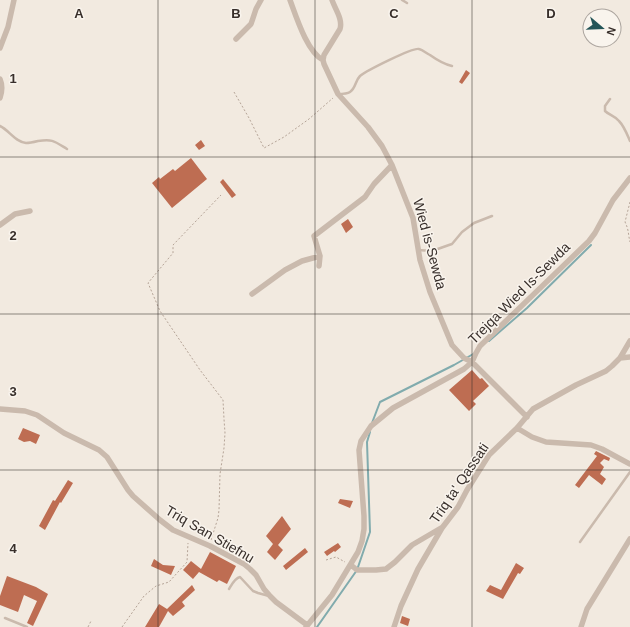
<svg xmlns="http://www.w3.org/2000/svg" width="630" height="627" font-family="Helvetica,sans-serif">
  <rect width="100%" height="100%" fill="#f2eae0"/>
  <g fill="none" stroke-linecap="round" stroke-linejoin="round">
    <path stroke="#81abad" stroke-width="2" d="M 489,341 L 527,308 L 591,245
      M 372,423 L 380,402 L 454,365 L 475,353
      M 317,627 L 357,570 L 370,532 L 367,442 L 370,432"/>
  </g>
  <path fill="#be6d52" d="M 466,70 L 470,73 L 462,84 L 459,82 Z
    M 201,140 L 205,146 L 199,150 L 195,145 Z
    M 191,158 L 207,179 L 172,208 L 152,183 L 159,177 L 160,179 L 173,169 L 175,171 Z
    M 223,179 L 236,195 L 232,198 L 220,182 Z
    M 348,219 L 353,227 L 346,233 L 341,224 Z
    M 472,370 L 480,379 L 482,378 L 489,386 L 473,401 L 476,404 L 469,411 L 449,390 Z
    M 23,428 L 40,435 L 36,444 L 30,441 L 24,442 L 18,439 Z
    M 596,451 L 610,458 L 609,461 L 604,459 L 600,463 L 604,467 L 600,474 L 606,479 L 602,485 L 589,475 L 579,488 L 575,485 L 597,456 L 594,454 Z
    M 68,480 L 73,483 L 61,503 L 60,502 L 45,530 L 39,526 L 53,500 L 55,501 Z
    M 340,499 L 353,501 L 350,508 L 338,503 Z
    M 282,516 L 291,529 L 278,545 L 283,550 L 275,560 L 267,552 L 273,544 L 266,536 Z
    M 338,543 L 341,547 L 335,552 L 334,551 L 327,556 L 324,552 Z
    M 305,548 L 308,552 L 286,570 L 283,566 Z
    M 210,552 L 236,566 L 227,584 L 219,580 L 217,582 L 199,572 L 193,579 L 183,570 L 191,561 L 201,569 Z
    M 154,559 L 163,565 L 175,566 L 171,575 L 151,566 Z
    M 516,563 L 524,568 L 520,574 L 518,573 L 503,599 L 486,591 L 490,585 L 501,590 Z
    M 7,576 L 36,587 L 48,594 L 33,626 L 27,623 L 37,601 L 24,595 L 18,612 L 0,605 L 0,596 Z
    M 192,585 L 195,590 L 182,602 L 185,606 L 173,616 L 168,611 L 159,627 L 145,627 L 159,604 L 167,609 Z
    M 402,616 L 410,619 L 408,626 L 400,623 Z"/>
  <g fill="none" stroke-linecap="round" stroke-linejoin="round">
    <path stroke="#b5a497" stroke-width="1" stroke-dasharray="2 2" stroke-linecap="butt" d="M 234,92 L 249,118 L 264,148 L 284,137 L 309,119 L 333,98
      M 630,202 L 625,222 C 629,230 628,234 630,242
      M 211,540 L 218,518 L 219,510 L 220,474 L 224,448 L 225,433 L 224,419 L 223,400 L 200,370 L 160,311 L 148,283 L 173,253 L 173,245 L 221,195
      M 326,560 L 336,557 L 345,562
      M 88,627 L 91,621
      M 122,627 L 144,596 L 156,586 L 169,582 L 187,562 L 188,543"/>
    <path stroke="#cabaad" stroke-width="2.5" d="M 402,0 L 407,3
      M 338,94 C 343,94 347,94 350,92 C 356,88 355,81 360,76 C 366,71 413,47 419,49 C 423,50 426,53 430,55 C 437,60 443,64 452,66
      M 610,99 L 605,106 L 605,111 C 609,115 615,116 619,121 C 624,126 627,134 630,141
      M 0,126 C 9,130 15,142 26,143 C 30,143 34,142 38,141 C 53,139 54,141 67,149
      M 418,250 L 432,251 L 449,245 L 452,244 L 462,232 L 474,223 L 492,216
      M 580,542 L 630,472
      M 229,589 C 232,584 235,578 240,577 L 253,591 L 258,593 L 269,596
      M 5,618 L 27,627"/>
    <path stroke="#cabaad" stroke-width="5.5" d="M 290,0 C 296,16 307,52 323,60
      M 332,0 C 335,9 343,19 340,29 L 324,55 L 323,60 L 324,64 L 338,94 L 368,127 L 382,146 L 392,165 L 413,218 L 420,260 L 430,292 L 452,345 L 464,358 L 472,362 L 527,417
      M 236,39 L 251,24 L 256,9 L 261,0
      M 0,48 L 8,27 L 14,0
      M 0,79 C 3,86 2,92 0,98
      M 0,225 L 15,214 L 30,211
      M 319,266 L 320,256
      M 252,294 L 285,270 L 302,261 L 320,256 L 314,236 L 365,197 L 374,184 L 392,165
      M 620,358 L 630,357
      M 0,409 L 25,411 L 37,415 L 64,433 L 99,450 L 107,457 L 128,490 L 133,496 L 160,520 L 173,530 L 210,546 L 244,564 L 250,569 L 256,575 L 264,589 L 270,596 L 276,602 L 307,625
      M 517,428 L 532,437 L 546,442 L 591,445 L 602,449 L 630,464
      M 351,565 L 357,570 L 376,570 L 386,569 L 395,562 L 412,545 L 441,528
      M 306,627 L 332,595 L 358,552 L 362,541 L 364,529 L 364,516 L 359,450 L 361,441 L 371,426 L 393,408 L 464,369 L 472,362 L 476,353 L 480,346 L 589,241 L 595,233 L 613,200 L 630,178
      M 394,627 L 401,606 L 418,569 L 442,528 L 458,507 L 467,490 L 489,455 L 517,428 L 533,409 L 576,385 L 606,371 L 612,366 L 620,358 L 630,341
      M 581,627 L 587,609 L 630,539"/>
  </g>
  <path fill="none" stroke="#382f2b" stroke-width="1" stroke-opacity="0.55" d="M 158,0 L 158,627M 315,0 L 315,627M 472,0 L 472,627M 0,157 L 630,157M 0,314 L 630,314M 0,470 L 630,470"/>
  <g text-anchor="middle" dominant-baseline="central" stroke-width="3" stroke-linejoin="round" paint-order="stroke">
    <g font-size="14" fill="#382f2b" stroke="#f9f4ed">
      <text transform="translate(430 244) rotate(75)">Wied is-Sewda</text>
      <text transform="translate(519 293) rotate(-45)">Trejqa Wied Is-Sewda</text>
      <text transform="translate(459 483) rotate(-56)">Triq ta' Qassati</text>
      <text transform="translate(210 534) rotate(30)">Triq San Stiefnu</text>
    </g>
  </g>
  <g font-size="13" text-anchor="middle" font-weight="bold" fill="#382f2b" stroke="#f9f4ed" stroke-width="3" stroke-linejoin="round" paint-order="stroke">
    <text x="79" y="18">A</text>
    <text x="236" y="18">B</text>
    <text x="394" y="18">C</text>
    <text x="551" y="18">D</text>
    <text x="13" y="83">1</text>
    <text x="13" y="240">2</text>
    <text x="13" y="396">3</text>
    <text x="13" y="553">4</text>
  </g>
  <g transform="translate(602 28) rotate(109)"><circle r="19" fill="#f9f4ed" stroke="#aca59f"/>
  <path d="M0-3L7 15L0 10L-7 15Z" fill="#235457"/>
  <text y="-6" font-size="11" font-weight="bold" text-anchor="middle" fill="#382f2b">N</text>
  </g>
</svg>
